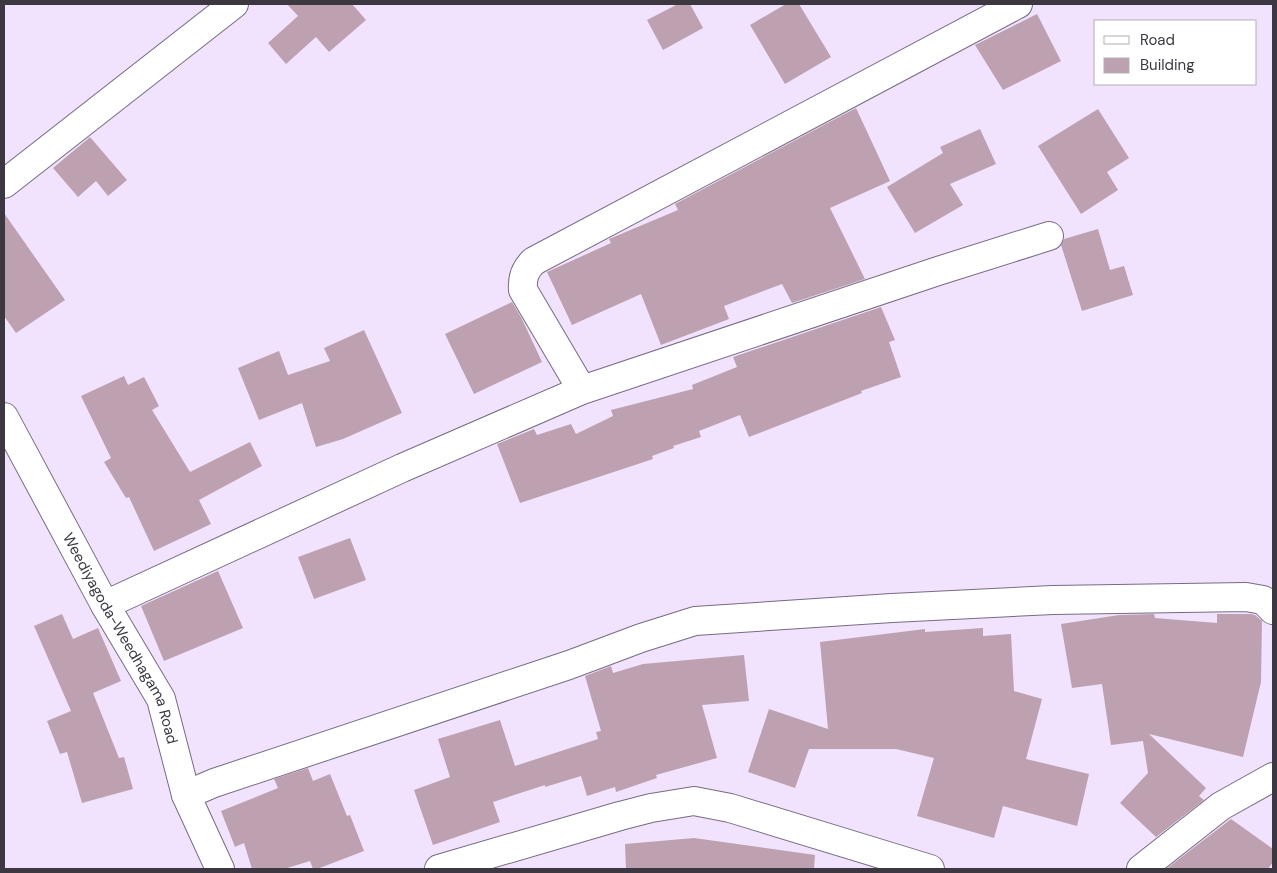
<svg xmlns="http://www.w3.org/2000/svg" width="1277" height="873" font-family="'DM Sans',sans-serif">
  <rect width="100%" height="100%" fill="#f1e3fe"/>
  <path fill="#bda1b1" d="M 287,4 L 352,4 L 366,20 L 329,52 L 316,37 L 286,64 L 268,43 L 298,16 Z
    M 678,4 L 690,4 L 703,28 L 663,50 L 647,20 Z
    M 786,4 L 799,4 L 831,57 L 785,84 L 750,25 Z
    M 1037,14 L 1061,61 L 1003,90 L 975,45 Z
    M 856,108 L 890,181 L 830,208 L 865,279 L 792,303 L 782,284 L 724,306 L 729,319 L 661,345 L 641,294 L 572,325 L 547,272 L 611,243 L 609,239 L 678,210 L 675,204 Z
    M 1098,109 L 1129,158 L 1107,172 L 1118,190 L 1081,214 L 1038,146 Z
    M 980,129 L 996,164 L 950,184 L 963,205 L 915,233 L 887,187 L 943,153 L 940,147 Z
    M 90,137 L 127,180 L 108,196 L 96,181 L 78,197 L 53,168 Z
    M 4,213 L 65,300 L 16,333 L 4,316 Z
    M 1098,229 L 1110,270 L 1124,266 L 1133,295 L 1082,311 L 1061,245 L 1064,239 Z
    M 512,302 L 522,319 L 542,362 L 474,394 L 445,334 Z
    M 881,307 L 895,340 L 889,342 L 901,377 L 861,391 L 862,393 L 749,437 L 740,415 L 699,431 L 701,437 L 673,446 L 674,448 L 652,456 L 653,459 L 520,503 L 497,444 L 534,429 L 537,435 L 571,424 L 576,434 L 613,416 L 611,410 L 693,389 L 692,385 L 737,367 L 733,357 Z
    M 364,330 L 402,413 L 343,439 L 316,447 L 302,403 L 259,420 L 238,368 L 279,351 L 288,375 L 330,361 L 324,348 Z
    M 124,376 L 128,385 L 144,377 L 159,406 L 152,410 L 190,472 L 250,442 L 262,466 L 199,500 L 211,524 L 154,551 L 129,497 L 126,498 L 104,462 L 111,458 L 81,396 Z
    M 350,538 L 366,580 L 314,599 L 298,557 Z
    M 218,571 L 243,628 L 164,661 L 141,606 Z
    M 62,614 L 73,639 L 98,628 L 121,681 L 93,693 L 119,758 L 124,757 L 133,789 L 82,803 L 67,752 L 60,754 L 47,721 L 71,711 L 34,626 Z
    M 1154,614 L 1155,618 L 1217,623 L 1217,614 L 1251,614 L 1255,615 L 1262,621 L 1261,682 L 1243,757 L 1149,734 L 1206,788 L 1199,796 L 1204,800 L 1156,837 L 1120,803 L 1148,773 L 1143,741 L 1111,745 L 1102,684 L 1072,688 L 1061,624 L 1119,615 Z
    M 983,628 L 983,636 L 1011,634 L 1014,691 L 1042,699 L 1026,759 L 1089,774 L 1077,826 L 1003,806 L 994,838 L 917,816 L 934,758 L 896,749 L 809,749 L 795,788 L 748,772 L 769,709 L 828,729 L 820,642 L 925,629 L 925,632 Z
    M 744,655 L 749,701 L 702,705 L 717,758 L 656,775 L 657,778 L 616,792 L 615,787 L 587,796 L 581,776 L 545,787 L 545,785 L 493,802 L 500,822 L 433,845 L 414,790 L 450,777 L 438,739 L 500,720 L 515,766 L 598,739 L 596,732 L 601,731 L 585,676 L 611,666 L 613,673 L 643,664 Z
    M 308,768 L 313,781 L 330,774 L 347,816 L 350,815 L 364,851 L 317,869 L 313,869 L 310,861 L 284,869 L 252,869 L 244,843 L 235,847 L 221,811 L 278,788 L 274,779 Z
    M 1231,819 L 1273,849 L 1273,862 L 1268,869 L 1166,869 Z
    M 694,838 L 815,855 L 814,869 L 626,869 L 625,844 Z"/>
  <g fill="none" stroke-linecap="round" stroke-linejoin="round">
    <g stroke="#776b82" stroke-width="30">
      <path id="minor" d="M 4,184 L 234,4
        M 582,390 L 523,290 C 522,278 525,269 534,261 L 1018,4
        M 105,605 L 402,468 L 582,390 L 938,271 L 1049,236
        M 186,795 L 214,783 L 569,665 L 641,638 L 695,621 L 892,608 L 1053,600 L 1246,597 L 1263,600 L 1273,610
        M 439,869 L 620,816 L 651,808 L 694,801 L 730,808 L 930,869
        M 1141,869 L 1221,806 L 1273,777"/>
    </g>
    <g stroke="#776b82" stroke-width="30">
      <g id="tertiary">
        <path id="s1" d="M 4,417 L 105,605 L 161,699 L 186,795 L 220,869"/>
      </g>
    </g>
    <use href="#minor" stroke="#fff" stroke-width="28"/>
    <use href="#tertiary" stroke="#fff" stroke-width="28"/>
  </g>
  <g text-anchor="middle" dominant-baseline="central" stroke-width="4" stroke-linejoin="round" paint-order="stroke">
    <g font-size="15" fill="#3c3741" stroke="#fff">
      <text stroke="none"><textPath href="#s1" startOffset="251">Weediyagoda-Weedhagama Road</textPath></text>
    </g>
  </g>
  <rect width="1277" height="873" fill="none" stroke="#3c3741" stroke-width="10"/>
  <rect x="1094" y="20" width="162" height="65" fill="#ffffff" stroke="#b1afb3"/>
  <rect x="1104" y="36" width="25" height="8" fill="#ffffff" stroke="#b1afb3"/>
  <text x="1140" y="45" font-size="15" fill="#3c3741">Road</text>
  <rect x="1104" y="58" width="25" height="15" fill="#bda1b1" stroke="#b1afb3"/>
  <text x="1140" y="70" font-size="15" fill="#3c3741">Building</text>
</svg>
